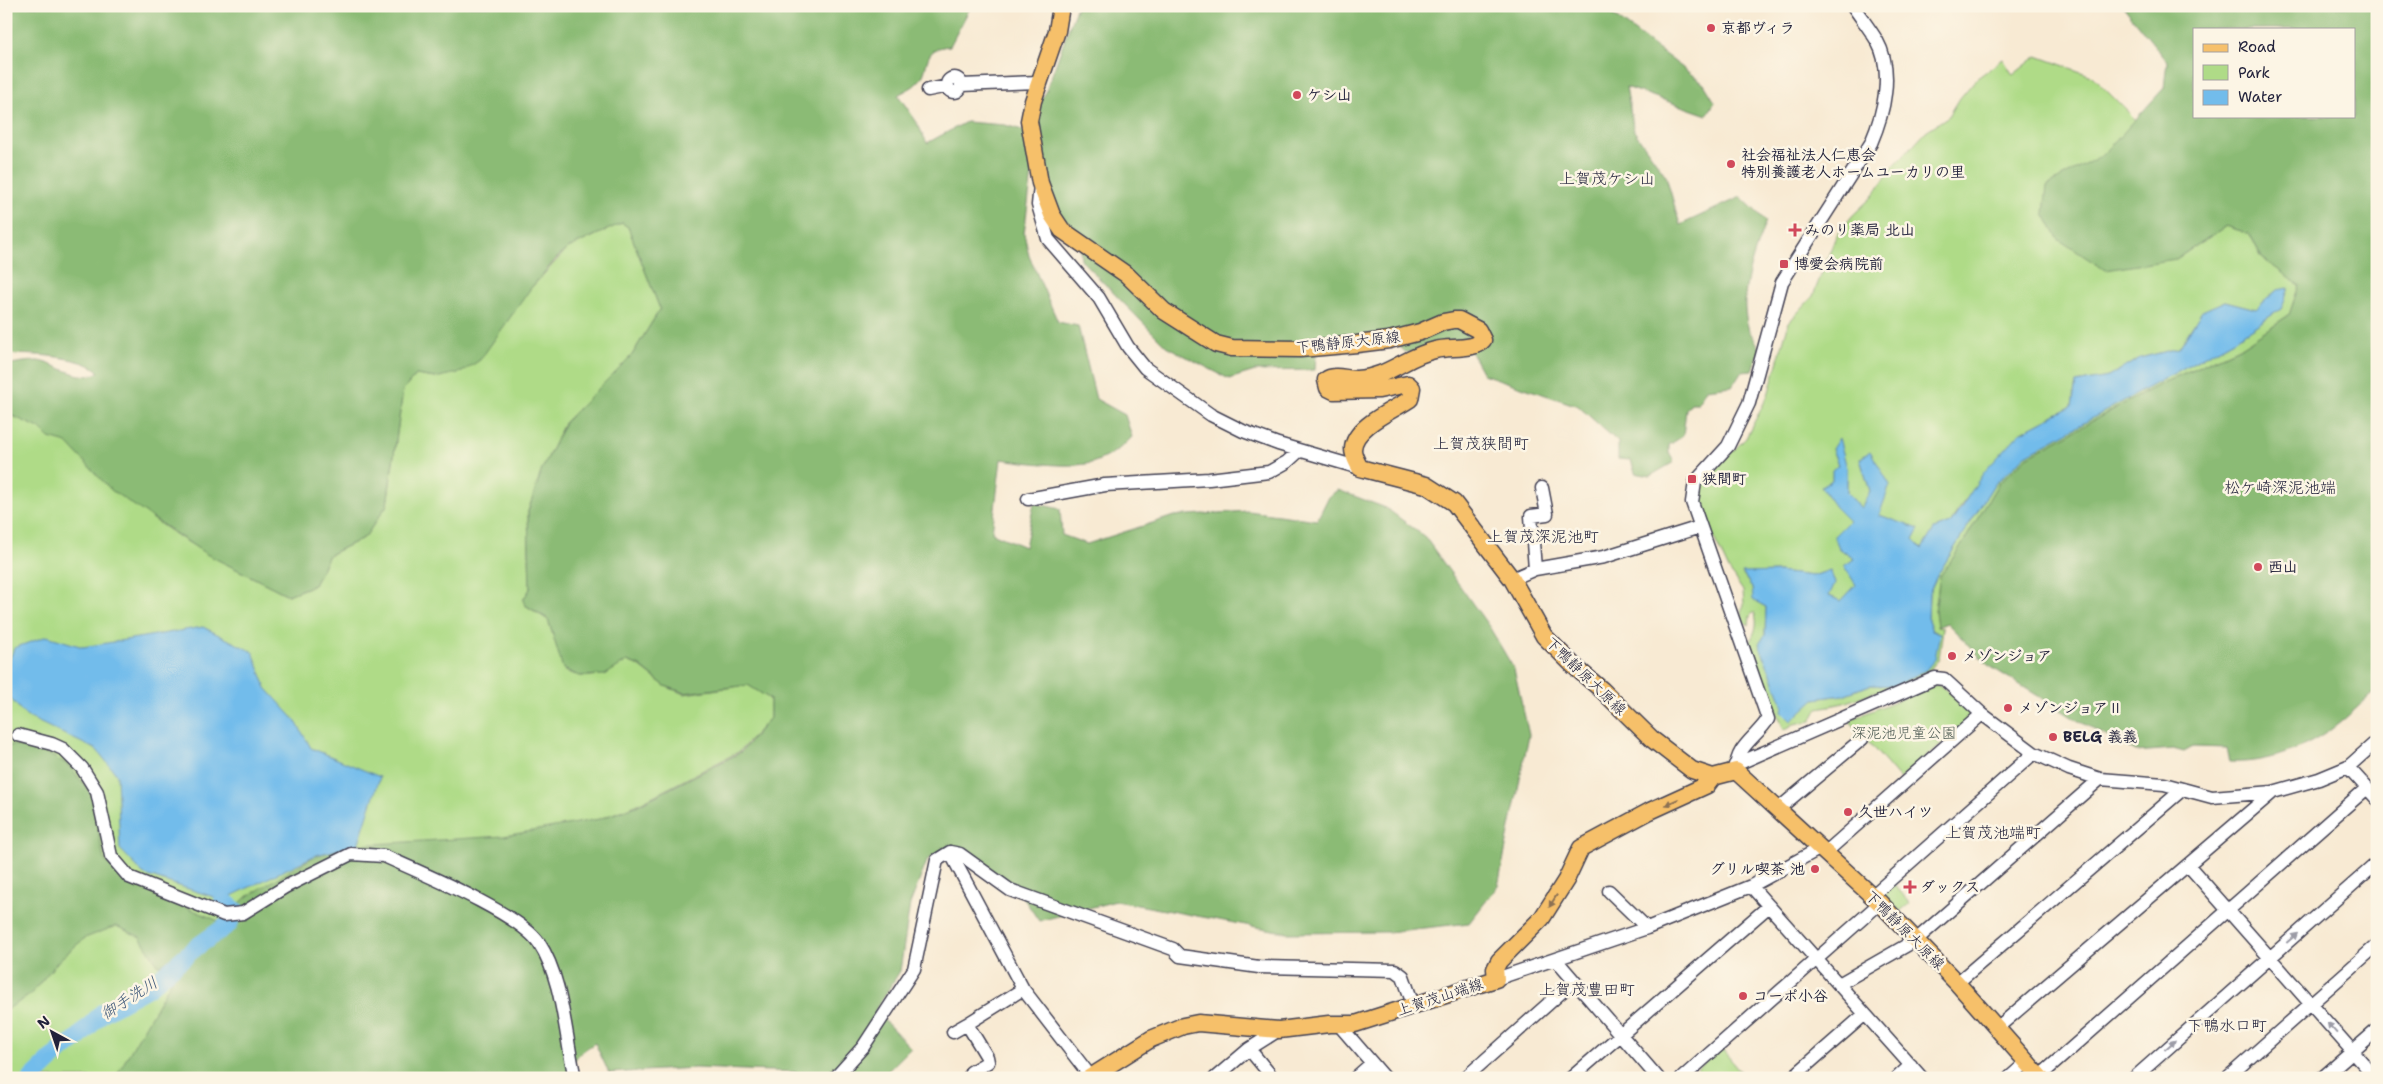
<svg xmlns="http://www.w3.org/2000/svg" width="2383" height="1084" font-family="'Shantell Sans','Klee One',sans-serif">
  <rect width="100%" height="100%" fill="#fcf5e5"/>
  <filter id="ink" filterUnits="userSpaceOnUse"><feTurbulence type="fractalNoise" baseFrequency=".02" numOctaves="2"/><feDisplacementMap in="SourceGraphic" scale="10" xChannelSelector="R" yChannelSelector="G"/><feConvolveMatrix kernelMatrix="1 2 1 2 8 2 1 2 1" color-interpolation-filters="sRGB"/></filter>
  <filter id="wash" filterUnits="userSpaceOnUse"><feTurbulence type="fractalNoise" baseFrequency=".0096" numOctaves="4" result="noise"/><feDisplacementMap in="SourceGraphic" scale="20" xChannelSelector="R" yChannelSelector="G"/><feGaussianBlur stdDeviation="1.12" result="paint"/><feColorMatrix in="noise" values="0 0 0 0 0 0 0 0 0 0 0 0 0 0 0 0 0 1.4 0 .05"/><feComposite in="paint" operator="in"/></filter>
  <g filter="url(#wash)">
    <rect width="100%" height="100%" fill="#f8ead3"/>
    <path fill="#afdb87" stroke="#687e61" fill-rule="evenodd" d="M 2037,56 L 2092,76 L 2141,125 L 2114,143 L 2102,155 L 2176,259 L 2226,226 L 2250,234 L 2262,258 L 2300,285 L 2289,315 L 2239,348 L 2158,385 L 2027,457 L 1998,484 L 1960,548 L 1940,576 L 1935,611 L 1937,627 L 1943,628 L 1939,658 L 1930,670 L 1897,688 L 1873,692 L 1845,703 L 1818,708 L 1811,721 L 1794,724 L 1784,730 L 1749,643 C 1755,633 1759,623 1754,612 L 1750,616 L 1749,625 L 1743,621 L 1741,611 L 1744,605 L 1743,591 L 1729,570 L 1698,504 L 1699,492 L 1705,479 L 1746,438 L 1768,395 L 1789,322 L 1813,296 L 1836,236 L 1853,215 L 1872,197 L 1890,170 L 1926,131 L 1949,116 L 1960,98 L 1976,79 L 2003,59 L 2013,75 ZM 2288,289 L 2281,309 L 2234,340 L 2026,455 L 1993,486 L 1937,576 L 1929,593 L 1928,620 L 1932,631 L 1940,633 L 1908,678 L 1895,686 L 1870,685 L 1843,695 L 1814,699 L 1794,718 L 1783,705 L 1760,644 L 1765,636 L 1766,607 L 1754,600 L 1752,587 L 1742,574 L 1778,572 L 1813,576 L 1830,570 L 1829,596 L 1841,601 L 1857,585 L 1854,559 L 1839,548 L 1849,521 L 1835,507 L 1838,465 L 1832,449 L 1847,467 L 1847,493 L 1861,508 L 1870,491 L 1860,459 L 1879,515 L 1918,529 L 1913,540 L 1922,549 L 1934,529 L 1951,523 L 1959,508 L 2020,433 L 2072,406 L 2076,383 L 2108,377 L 2140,358 L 2179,348 L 2202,312 L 2225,301 L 2256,309 L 2277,290 Z
      M 622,223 L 628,227 L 660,309 L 632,355 L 564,423 L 543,469 L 528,511 L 530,589 L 523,600 L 525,605 L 548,620 L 565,671 C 590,682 606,674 627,661 L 639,666 L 665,686 L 684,694 L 748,685 L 770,699 L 770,718 L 740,751 L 636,805 L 586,824 L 134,1078 L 6,1078 L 6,400 C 64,427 105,483 156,521 C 197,551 243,572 288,595 L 314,585 L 329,555 L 365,537 L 387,505 L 403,390 L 416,375 L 435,378 L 531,288 L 568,248 Z
      M 1938,684 L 1973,711 L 1972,718 L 1900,779 L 1849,720 Z
      M 1892,882 L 1910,903 L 1899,912 L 1883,897 L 1883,890 Z
      M 1721,1048 L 1746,1078 L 1688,1078 Z"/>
    <path fill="#8bbb74" stroke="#566e58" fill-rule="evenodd" d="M 6,6 L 971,6 L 950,46 C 919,48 932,69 918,82 C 913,88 904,91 898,95 L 916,121 L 927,143 L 966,122 L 1005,125 L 1026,131 L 1035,152 L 1024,233 L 1029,256 L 1058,322 L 1078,326 L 1096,399 L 1125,415 L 1132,437 C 1123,447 1110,456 1097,461 C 1077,470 1023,462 1001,459 L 992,533 L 1025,547 L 1034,503 L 1060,509 L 1062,535 L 1087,544 L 1174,516 L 1248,511 L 1317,520 L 1329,496 L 1338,490 L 1386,508 L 1425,537 L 1490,628 L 1514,669 L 1529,735 L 1498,886 L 1469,923 L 1388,932 L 1289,933 L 1116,901 L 1039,921 L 1014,884 L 953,846 L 928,859 L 910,904 L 900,971 L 875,1011 L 911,1048 L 881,1078 L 796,1078 L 796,1072 L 695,1068 L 609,1073 L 595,1043 C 582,1051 568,1060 572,1078 L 115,1078 L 176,973 L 245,898 L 316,855 L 358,845 L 504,836 L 599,819 L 636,806 L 741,752 L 770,718 L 770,699 L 748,685 L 685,693 L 665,686 L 640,666 L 627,661 L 605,675 L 579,676 L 563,669 L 548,619 L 525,605 L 523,600 L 530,589 L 528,512 L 542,469 L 565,422 L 632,355 L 660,309 L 628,227 L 622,223 L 568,248 L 555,260 L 531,288 L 480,360 L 462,372 L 435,378 L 416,375 L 403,390 L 387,505 L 365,537 L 329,555 L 314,585 L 288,595 L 206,554 L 111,490 L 67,443 L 49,438 L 39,428 L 6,413 L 6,365 C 16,363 28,361 38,361 C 56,363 82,384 99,372 C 86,356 26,353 6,355 Z
      M 1077,6 L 1601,6 L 1704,84 L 1715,102 L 1707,115 L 1626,87 L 1634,131 L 1666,176 L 1680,225 L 1741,197 L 1766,221 C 1754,253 1738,293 1748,327 C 1750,334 1756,341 1760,348 L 1753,371 L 1741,372 L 1732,386 L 1706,389 L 1698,403 L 1691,403 L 1686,409 L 1683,436 L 1669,445 L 1669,453 L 1674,462 L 1650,476 L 1635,473 L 1631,460 L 1618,459 L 1618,442 L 1578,406 L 1483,374 L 1471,352 L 1405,352 L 1386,333 L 1317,341 L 1315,370 L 1255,371 L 1229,379 L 1166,346 L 1081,260 L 1079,234 L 1058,213 L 1048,191 L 1034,108 L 1045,94 Z
      M 2123,6 L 2377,6 L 2377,690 C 2359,705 2342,723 2323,735 C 2297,752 2260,764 2230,762 L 2227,748 L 2193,747 L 2184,752 L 2173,749 L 2136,752 L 2077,720 L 1988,665 L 1947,623 L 1937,627 L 1935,611 L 1940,576 L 1960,548 L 1998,484 L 2027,457 L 2158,385 L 2239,348 L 2289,315 L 2299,285 L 2262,258 L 2250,234 L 2226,226 L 2176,259 L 2105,270 L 2058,239 L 2044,213 L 2047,186 L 2102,155 L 2114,143 L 2164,88 L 2167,61 ZM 2194,29 L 2354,29 L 2354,116 L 2194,116 Z
      M 14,745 L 44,752 L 67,764 L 91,792 L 104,860 L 130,883 L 221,922 L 159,966 L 140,937 L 116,926 L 85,938 L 60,959 L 30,995 L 6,1010 L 6,746 Z"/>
    <path fill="#72bceb" stroke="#4a6f93" d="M 2289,288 L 2281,309 L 2234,340 L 2026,455 L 1993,486 L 1937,576 L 1929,593 L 1928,620 L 1932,631 L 1940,633 L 1935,659 L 1926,670 L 1895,686 L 1870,685 L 1843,695 L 1815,699 L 1791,721 L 1782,712 L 1783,705 L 1759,644 L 1765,635 L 1766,607 L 1753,600 L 1752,587 L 1742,573 L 1778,572 L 1813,576 L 1830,570 L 1835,583 L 1829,596 L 1841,601 L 1856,585 L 1844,566 L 1854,559 L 1839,548 L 1834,536 L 1849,521 L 1835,507 L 1821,487 L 1832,480 L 1832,470 L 1838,465 L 1832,449 L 1839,438 L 1847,468 L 1847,493 L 1861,508 L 1870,491 L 1860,459 L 1870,451 L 1890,485 L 1879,515 L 1919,529 L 1913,540 L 1922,549 L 1934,529 L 1951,523 L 1984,472 L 2020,433 L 2072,406 L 2076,383 L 2108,377 L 2140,358 L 2179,348 L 2202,311 L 2225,301 L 2256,309 L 2277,290 Z
      M 203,627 L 253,652 L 266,688 L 295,720 L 311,748 L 380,777 L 358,845 L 316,855 L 223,900 L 145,875 L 120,849 L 117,775 L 97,750 L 26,716 L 10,698 L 6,670 L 14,648 L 47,636 L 83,647 Z"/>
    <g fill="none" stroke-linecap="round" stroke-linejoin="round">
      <path stroke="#72bceb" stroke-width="18" d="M 32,1078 L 61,1050 L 78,1038 L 102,1013 L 149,987 L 195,948 L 229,924 L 235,910 L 223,900"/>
    </g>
  </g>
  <g filter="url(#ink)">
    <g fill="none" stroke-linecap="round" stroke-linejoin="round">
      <g stroke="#424052" stroke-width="15">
        <path id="minor" d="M947 85a7 7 0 1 1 14 0a7 7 0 1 1-14 0Z
          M 961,85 L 1039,82
          M 928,90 L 948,86
          M 1040,185 L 1038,205 L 1048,239 L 1099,298 L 1128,347 L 1145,368 L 1211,415 L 1243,431 L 1278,444 L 1360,468
          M 1028,499 L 1105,485 L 1209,479 L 1269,472 L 1287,462 L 1299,451
          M 1535,569 L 1531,516 L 1547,514 L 1542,488
          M 1512,579 L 1535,569 L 1604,557 L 1700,527
          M 18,735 L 52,744 L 63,749 L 82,768 L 97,792 L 111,856 L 129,877 L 224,915 L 243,913 L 285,887 L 351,854 L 384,856 C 419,872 519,913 539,943 C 563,979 565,1036 575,1078
          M 1735,765 L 1935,678 L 1944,679 L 1982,714 L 2034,753 L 2069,769 L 2100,779 L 2164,784 L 2212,797 L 2273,792 L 2319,779 L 2348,767 L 2377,741
          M 2348,767 L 2377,799
          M 1736,771 C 1735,747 1757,737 1768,719 L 1692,502 L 1695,482 L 1728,446 L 1749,403 L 1782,282 L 1871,143 C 1884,113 1894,71 1877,41 C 1870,29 1861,18 1853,6
          M 1777,810 L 1862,739
          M 950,852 L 960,854 L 1010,890 L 1173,949 L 1180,956 L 1259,967 L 1395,970 L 1403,976 L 1414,1007
          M 1825,853 L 1982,714
          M 2188,865 L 2376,1078
          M 1751,886 L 1922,1078
          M 1609,891 L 1647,928
          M 1872,896 L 2034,753
          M 1556,960 L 1658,1078
          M 1496,979 L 1647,928 L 1751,886 L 1819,849
          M 1957,983 L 2183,789
          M 1839,984 L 1916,940 L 2100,779
          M 1340,1026 L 1385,1078
          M 1997,1028 L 2273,792
          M 953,1032 L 967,1024
          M 1249,1049 L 1273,1078
          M 2040,1076 L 2367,788
          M 835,1078 L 863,1047 L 914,969 L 937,860 L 950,852 L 1023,989 L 1091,1077
          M 974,1078 L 971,1072 L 988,1062 L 987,1057 L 967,1024 L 1023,989
          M 1215,1078 L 1249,1049 L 1279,1030
          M 1355,1078 L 1372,1063
          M 1465,1078 L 1574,981
          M 1571,1078 L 1769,906
          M 1682,1078 L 1880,903
          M 1792,1078 L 1865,1014
          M 1897,1078 L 1911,1065
          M 2009,1078 L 2027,1062
          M 2134,1078 L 2377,863
          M 2227,1078 L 2377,945
          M 2322,1078 L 2377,1030"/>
      </g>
      <g stroke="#424052" stroke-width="19">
        <path id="major" d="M 1061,6 L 1057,31 L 1033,101 L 1029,121 L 1040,183 L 1052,215 L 1062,230 L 1127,275 L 1164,311 L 1216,344 L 1232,348 L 1300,349 L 1357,344 L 1389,340 L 1420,332 L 1443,322 L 1454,320 L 1459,320 L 1478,330 L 1483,340 C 1474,351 1449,346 1435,350 C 1406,356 1388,378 1356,379 C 1346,379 1334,374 1326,380 L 1328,388 L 1334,391 L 1379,390 L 1408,384 L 1412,388 L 1410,399 C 1394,410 1354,426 1353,449 C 1353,456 1357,462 1360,468 L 1426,485 L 1454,503 L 1512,579 L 1544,636 L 1574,666 L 1602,690 L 1653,740 L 1692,770 L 1713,777 L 1736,771 L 1880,903 L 1957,983 L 2041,1078
          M 1089,1078 L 1151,1039 L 1183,1026 L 1198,1023 L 1279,1030 L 1329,1024 L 1355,1024 L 1496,979 L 1495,969 L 1499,961 L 1542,918 L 1566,880 L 1581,848 L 1650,811 L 1707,785 L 1713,777"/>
      </g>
      <use href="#minor" stroke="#fff" stroke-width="12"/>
      <use href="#major" stroke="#f6c06b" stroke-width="16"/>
    </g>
    <defs><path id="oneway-solid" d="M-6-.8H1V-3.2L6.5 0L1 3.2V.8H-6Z" transform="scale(1.25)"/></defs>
    <g fill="#8c7153">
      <use href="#oneway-solid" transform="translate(1672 802) rotate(155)"/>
      <use href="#oneway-solid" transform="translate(1553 901) rotate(122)"/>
    </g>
    <g fill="#9c9ca7">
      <use href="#oneway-solid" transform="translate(2292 938) rotate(-41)"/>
      <use href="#oneway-solid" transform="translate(2332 1028) rotate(-131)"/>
      <use href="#oneway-solid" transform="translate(2170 1045) rotate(-42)"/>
    </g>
  </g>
  <g fill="#d1495b" stroke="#fcf5e5" stroke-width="2">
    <circle cx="1711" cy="28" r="5"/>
    <circle cx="1297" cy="95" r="5"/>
    <circle cx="1731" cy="164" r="5"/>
    <path d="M1792.5 222.5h5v5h5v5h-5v5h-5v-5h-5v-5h5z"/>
    <rect x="1779" y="259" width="10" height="10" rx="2.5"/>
    <rect x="1687" y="474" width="10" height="10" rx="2.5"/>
    <circle cx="2258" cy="567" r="5"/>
    <circle cx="1952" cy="656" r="5"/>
    <circle cx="2008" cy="708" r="5"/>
    <circle cx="2053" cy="737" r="5"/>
    <circle cx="1848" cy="812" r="5"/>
    <circle cx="1815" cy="869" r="5"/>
    <path d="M1907.5 879.5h5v5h5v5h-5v5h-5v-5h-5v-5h5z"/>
    <circle cx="1743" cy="996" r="5"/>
  </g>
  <g text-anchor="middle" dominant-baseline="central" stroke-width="5" stroke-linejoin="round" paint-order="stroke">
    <g font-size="15" font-weight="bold" fill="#22223b" stroke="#fcf5e5" text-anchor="start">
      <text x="1721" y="28">京都ヴィラ</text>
      <text x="1307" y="95">ケシ山</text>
      <text x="1741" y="155">社会福祉法人仁恵会<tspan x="1741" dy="17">特別養護老人ホームユーカリの里</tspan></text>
      <text x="1805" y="230">みのり薬局 北山</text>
      <text x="1794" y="264">博愛会病院前</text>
      <text x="1702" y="479">狭間町</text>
      <text x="2268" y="567">西山</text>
      <text x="1962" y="656">メゾンジョア</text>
      <text x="2018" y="708">メゾンジョアⅡ</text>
      <text x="2063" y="737">BELG 義義</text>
      <text x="1858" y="812">久世ハイツ</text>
      <text x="1805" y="869" text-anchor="end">グリル喫茶 池</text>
      <text x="1920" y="887">ダックス</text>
      <text x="1753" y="996">コーポ小谷</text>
    </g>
    <g font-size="15" fill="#22223b" stroke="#fcf5e5">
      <text transform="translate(1348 342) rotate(-6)">下鴨静原大原線</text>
      <text transform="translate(1586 676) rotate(44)">下鴨静原大原線</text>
      <text transform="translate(1905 930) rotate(45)">下鴨静原大原線</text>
      <text transform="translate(1440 997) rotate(-18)">上賀茂山端線</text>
    </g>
    <g font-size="15" fill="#4c5a52" stroke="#fcf5e5">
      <text x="1904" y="733">深泥池児童公園</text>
    </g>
    <g font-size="16" fill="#22223b" stroke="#fcf5e5">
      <text x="1607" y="178">上賀茂ケシ山</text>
      <text x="1481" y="443">上賀茂狭間町</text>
      <text x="2280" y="487">松ケ崎深泥池端</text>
      <text x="1543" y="536">上賀茂深泥池町</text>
      <text x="1993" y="832">上賀茂池端町</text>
      <text x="1587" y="989">上賀茂豊田町</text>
      <text x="2227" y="1025">下鴨水口町</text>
    </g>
    <g font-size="16" font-style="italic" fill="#3e5879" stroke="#fcf5e5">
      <text transform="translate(129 998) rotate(-33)">御手洗川</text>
    </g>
  </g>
  <rect width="2383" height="1084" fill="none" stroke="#fcf5e5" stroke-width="25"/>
  <rect x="2193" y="28" width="162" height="90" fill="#fcf5e5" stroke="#a5a1a1"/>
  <rect x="2203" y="44" width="25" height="8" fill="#f6c06b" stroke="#a5a1a1"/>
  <text x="2238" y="52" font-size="15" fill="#22223b">Road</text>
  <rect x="2203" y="65" width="25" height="15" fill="#afdb87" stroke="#a5a1a1"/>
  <text x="2238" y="78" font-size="15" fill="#22223b">Park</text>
  <rect x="2203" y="90" width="25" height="15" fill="#72bceb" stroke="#a5a1a1"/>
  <text x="2238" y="102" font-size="15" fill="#22223b">Water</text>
  <g transform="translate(52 1032) rotate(320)" stroke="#fcf5e5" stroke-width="4" paint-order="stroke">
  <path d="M0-4L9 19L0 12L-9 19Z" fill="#22223b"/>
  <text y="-8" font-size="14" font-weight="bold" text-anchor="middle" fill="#22223b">N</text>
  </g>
</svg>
